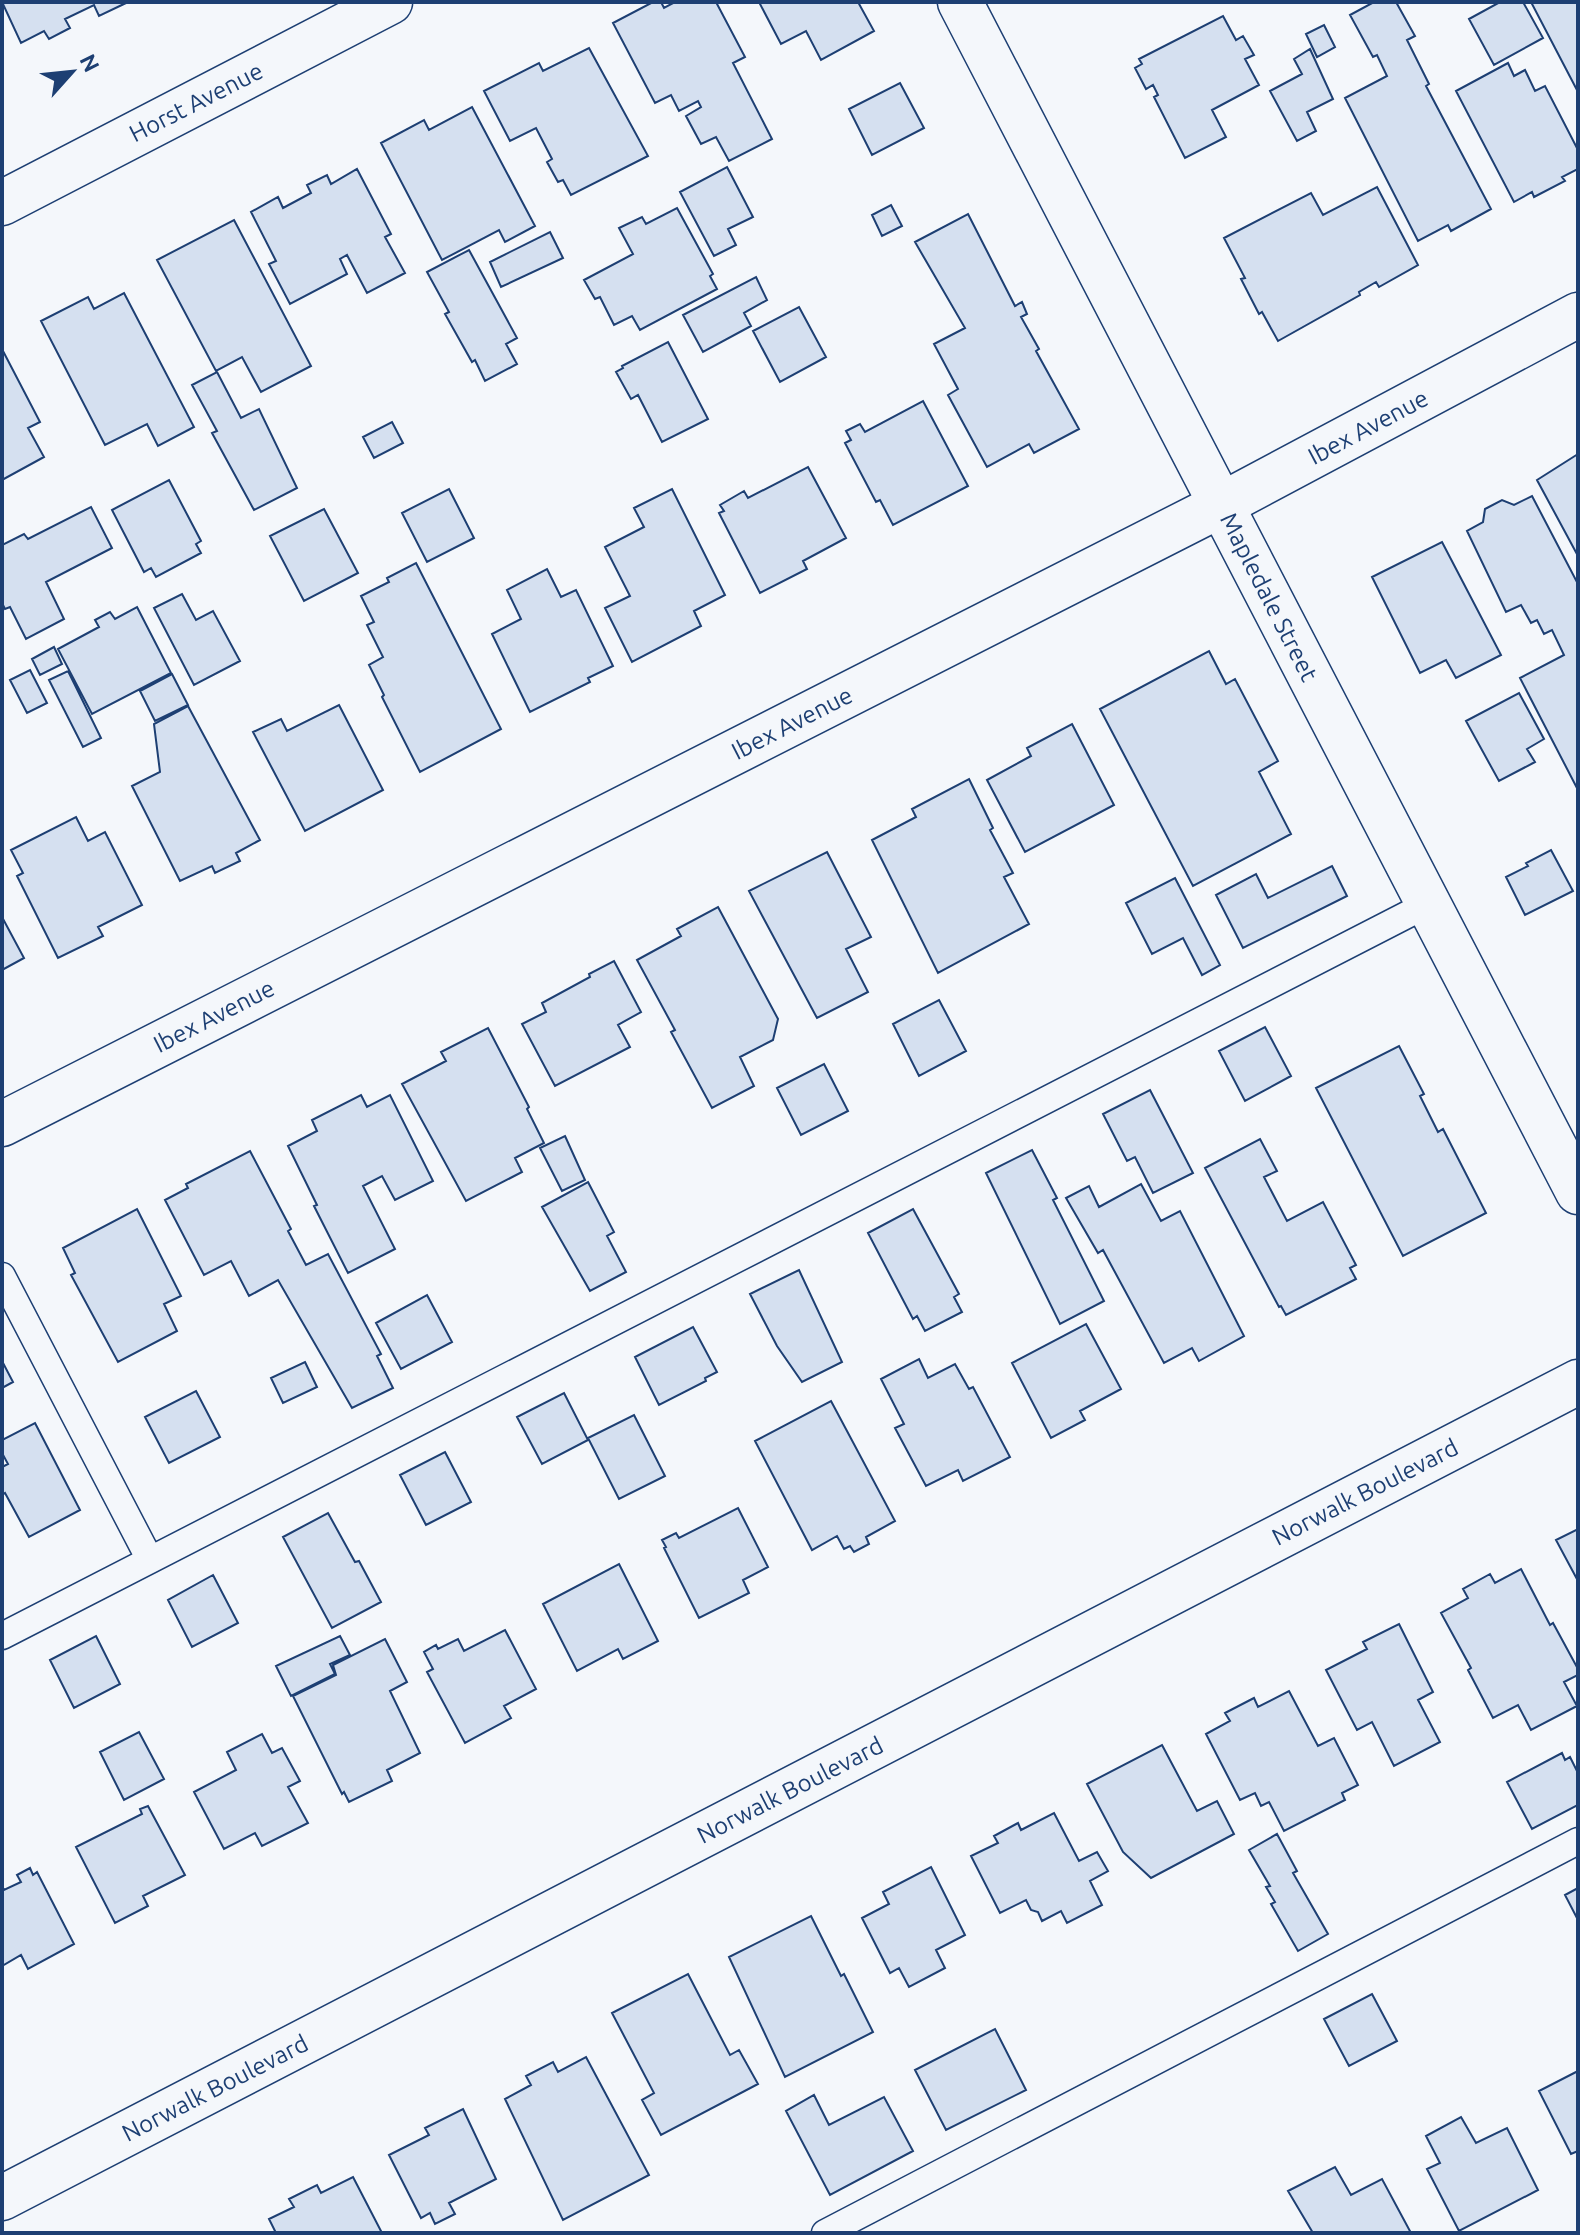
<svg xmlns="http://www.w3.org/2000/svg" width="1580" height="2235" font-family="Ubuntu,sans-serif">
  <rect width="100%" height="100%" fill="#f4f7fb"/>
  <path fill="#d5e0f0" stroke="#1d3f73" stroke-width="2" d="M 2,2 L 126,2 L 126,3 L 99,16 L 94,5 L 65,19 L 70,28 L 49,39 L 44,31 L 21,43 Z
    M 653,2 L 661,2 L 664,8 L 675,2 L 716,2 L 745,57 L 733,63 L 772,139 L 729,161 L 716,137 L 701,144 L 686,116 L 701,107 L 698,101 L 679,111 L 671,95 L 655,103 L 613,23 Z
    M 759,2 L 858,2 L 874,31 L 821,60 L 806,31 L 781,44 Z
    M 1374,2 L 1396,2 L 1415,36 L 1407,40 L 1429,84 L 1426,86 L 1491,209 L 1451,231 L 1448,225 L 1418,241 L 1345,98 L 1387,76 L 1377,55 L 1373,57 L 1350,15 Z
    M 1500,2 L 1523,2 L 1543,38 L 1494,65 L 1469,19 Z
    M 1531,2 L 1578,2 L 1578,92 Z
    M 1223,16 L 1236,40 L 1243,36 L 1254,55 L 1245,59 L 1259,85 L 1212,110 L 1226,137 L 1185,158 L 1154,97 L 1158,95 L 1153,85 L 1146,89 L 1135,68 L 1142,64 L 1139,59 Z
    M 1324,25 L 1335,47 L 1317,57 L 1306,34 Z
    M 589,48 L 648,156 L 571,195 L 563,180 L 558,182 L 547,162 L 552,159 L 536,128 L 510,141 L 484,91 L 539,63 L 543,71 Z
    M 1310,49 L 1333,99 L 1307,112 L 1316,131 L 1297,141 L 1270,91 L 1302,74 L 1294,59 Z
    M 1508,63 L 1514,76 L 1525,70 L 1535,91 L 1545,86 L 1578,150 L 1578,169 L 1562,177 L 1565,181 L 1534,197 L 1532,192 L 1514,202 L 1456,91 Z
    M 900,83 L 924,128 L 872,155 L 849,109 Z
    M 472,107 L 535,226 L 505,242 L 499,230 L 442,260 L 381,143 L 424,120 L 429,130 Z
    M 727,167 L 753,217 L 728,229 L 736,245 L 714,256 L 680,192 Z
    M 357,169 L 391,234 L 385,237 L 405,273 L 367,293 L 347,255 L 340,259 L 347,274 L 290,304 L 269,264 L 276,261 L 251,212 L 278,197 L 283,208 L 311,193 L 307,185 L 327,175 L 331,184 Z
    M 1377,187 L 1418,265 L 1379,287 L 1376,282 L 1359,292 L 1360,295 L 1278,341 L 1262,312 L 1259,314 L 1241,279 L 1245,278 L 1224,238 L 1311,193 L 1323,215 Z
    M 891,205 L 902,226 L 882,236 L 872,215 Z
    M 677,208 L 713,274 L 710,276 L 717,289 L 640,330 L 632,316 L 614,325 L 600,297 L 595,299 L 584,280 L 633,254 L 619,228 L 642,217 L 646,224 Z
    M 968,214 L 1015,306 L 1022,302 L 1027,314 L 1021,317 L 1039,349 L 1036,351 L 1079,429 L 1034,453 L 1029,444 L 987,467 L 948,395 L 958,389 L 934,344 L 965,328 L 915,242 Z
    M 234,220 L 311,366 L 261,392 L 242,357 L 216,371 L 157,260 Z
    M 550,232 L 563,258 L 501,287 L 490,262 Z
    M 469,250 L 517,338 L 506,344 L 517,364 L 485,381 L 475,360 L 472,362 L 445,314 L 449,312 L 427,272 Z
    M 756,277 L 767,300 L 744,313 L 751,326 L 703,352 L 683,315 Z
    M 124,293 L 194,427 L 158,446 L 147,424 L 105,445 L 41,321 L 88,297 L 94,309 Z
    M 799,307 L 826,357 L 780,382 L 753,331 Z
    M 668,342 L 708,419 L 662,442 L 638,395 L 631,399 L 616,372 L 623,368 L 622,366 Z
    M 3,351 L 40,422 L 28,428 L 44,457 L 2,480 Z
    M 217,372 L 241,418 L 259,409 L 297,488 L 254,510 L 212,433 L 217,431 L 192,385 Z
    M 923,401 L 968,486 L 893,525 L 880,500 L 876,502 L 845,443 L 851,440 L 846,431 L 860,424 L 865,432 Z
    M 392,422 L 403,443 L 374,458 L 363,437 Z
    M 1578,454 L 1578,556 L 1537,480 Z
    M 808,467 L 846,538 L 803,561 L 807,569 L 760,593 L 719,513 L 724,511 L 720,505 L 744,491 L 748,498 Z
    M 169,480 L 201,541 L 196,544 L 201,553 L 156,577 L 151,568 L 144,572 L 112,510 Z
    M 449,489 L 474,538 L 427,562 L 402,513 Z
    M 672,489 L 725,595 L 694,611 L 701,626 L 632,662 L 605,608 L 630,596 L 605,547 L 644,527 L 634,508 Z
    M 1532,496 L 1578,584 L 1578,790 L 1520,678 L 1564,655 L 1552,630 L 1544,634 L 1537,620 L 1531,623 L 1521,605 L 1506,612 L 1467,531 L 1483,522 L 1485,509 L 1502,500 L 1514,505 Z
    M 91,507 L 112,548 L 46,582 L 64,619 L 26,639 L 10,607 L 5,609 L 2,603 L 2,545 L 24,534 L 28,539 Z
    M 324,509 L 358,573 L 304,601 L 270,536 Z
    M 1442,542 L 1501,655 L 1456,678 L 1446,660 L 1420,673 L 1372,577 Z
    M 416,563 L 501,729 L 420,772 L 382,697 L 384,695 L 369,665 L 383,657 L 367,625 L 374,622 L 361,596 L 389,582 L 387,578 Z
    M 547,569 L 561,597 L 576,590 L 613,666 L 588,678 L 590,682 L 530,712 L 492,634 L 521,619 L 507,590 Z
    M 182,594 L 196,620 L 213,611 L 240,661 L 194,685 L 154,608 Z
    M 137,607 L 171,673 L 92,714 L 58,649 L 99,627 L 95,620 L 110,612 L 115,619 Z
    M 54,647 L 62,664 L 40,675 L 32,659 Z
    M 1209,651 L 1226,684 L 1235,679 L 1278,761 L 1259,772 L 1291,834 L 1193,886 L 1100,709 Z
    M 30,670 L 47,703 L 27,713 L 10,680 Z
    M 68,671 L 101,738 L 83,747 L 49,680 Z
    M 172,674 L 188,705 L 155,721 L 140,691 Z
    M 1519,693 L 1544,739 L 1527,749 L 1535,762 L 1499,781 L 1466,721 Z
    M 339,705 L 383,790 L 305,831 L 253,732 L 281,719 L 287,731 Z
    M 188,706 L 260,840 L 236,853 L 240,861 L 215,873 L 212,866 L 180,881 L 132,786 L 160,772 L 154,724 Z
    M 1072,724 L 1114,805 L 1025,852 L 987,780 L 1031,756 L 1027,748 Z
    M 969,779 L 993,828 L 990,830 L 1013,873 L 1004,877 L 1029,924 L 938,973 L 872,840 L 916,817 L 912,809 Z
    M 76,817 L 88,841 L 105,832 L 142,905 L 98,927 L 103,936 L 58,958 L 17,876 L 23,873 L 11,850 Z
    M 1551,850 L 1573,891 L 1525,915 L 1506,877 L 1528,866 L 1526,863 Z
    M 827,852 L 871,937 L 846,949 L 868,992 L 817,1018 L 749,891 Z
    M 1332,866 L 1347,896 L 1243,948 L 1216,895 L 1256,874 L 1268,898 Z
    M 1175,878 L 1220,965 L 1202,975 L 1183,938 L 1152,954 L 1126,903 Z
    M 718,907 L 778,1019 L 773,1040 L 740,1057 L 754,1086 L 712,1108 L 671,1032 L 675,1030 L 637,960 L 681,936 L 677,929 Z
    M 2,917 L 24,958 L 2,970 Z
    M 614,961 L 641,1012 L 618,1025 L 630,1047 L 555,1086 L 522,1024 L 546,1012 L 542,1003 L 590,977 L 589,974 Z
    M 939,1000 L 966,1051 L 919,1076 L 893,1024 Z
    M 1265,1027 L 1291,1076 L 1245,1101 L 1219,1051 Z
    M 488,1028 L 529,1107 L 527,1109 L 544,1143 L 515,1158 L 522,1172 L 466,1201 L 402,1084 L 446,1061 L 441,1052 Z
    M 1399,1046 L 1424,1094 L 1420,1096 L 1438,1132 L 1443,1129 L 1486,1213 L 1403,1256 L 1316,1088 Z
    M 824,1064 L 848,1111 L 801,1135 L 777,1088 Z
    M 1150,1090 L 1193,1173 L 1153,1193 L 1135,1157 L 1127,1161 L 1103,1114 Z
    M 361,1095 L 367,1107 L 390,1095 L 433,1181 L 395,1200 L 382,1176 L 363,1186 L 395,1249 L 348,1273 L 314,1206 L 317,1205 L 288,1146 L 317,1131 L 312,1120 Z
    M 565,1136 L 585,1180 L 562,1191 L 540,1148 Z
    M 1260,1139 L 1277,1171 L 1264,1177 L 1287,1221 L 1323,1202 L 1356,1265 L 1350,1268 L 1356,1279 L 1286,1315 L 1281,1306 L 1279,1307 L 1205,1168 Z
    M 1032,1150 L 1057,1198 L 1053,1200 L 1104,1301 L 1060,1324 L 986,1173 Z
    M 250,1151 L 291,1229 L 288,1231 L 306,1265 L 328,1254 L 381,1354 L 377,1356 L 393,1388 L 352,1408 L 278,1280 L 249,1296 L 231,1261 L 204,1275 L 165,1200 L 188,1188 L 186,1184 Z
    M 588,1182 L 614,1232 L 607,1236 L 626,1272 L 590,1291 L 542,1207 Z
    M 1141,1184 L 1161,1221 L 1180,1211 L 1244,1336 L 1199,1361 L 1192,1348 L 1164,1363 L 1103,1250 L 1098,1253 L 1066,1198 L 1089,1186 L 1099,1207 Z
    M 137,1209 L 181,1296 L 164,1304 L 177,1331 L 118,1362 L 71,1275 L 75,1273 L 63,1248 Z
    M 913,1209 L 959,1294 L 954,1297 L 962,1312 L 925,1331 L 917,1316 L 913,1319 L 868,1233 Z
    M 799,1270 L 842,1362 L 802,1382 L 777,1346 L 750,1294 Z
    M 427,1295 L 452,1342 L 401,1369 L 376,1323 Z
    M 1086,1324 L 1121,1389 L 1080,1411 L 1085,1420 L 1051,1438 L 1012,1363 Z
    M 693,1327 L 717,1372 L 705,1378 L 706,1381 L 659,1405 L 635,1357 Z
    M 919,1359 L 928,1378 L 955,1364 L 969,1389 L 973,1387 L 1010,1457 L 963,1481 L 958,1470 L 926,1486 L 895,1428 L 904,1424 L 881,1379 Z
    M 2,1361 L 13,1382 L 2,1388 Z
    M 305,1362 L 317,1387 L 283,1403 L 271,1378 Z
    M 196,1391 L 220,1437 L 169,1463 L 145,1417 Z
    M 564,1393 L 588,1440 L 542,1464 L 517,1417 Z
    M 831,1401 L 895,1521 L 866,1537 L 869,1544 L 854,1552 L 850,1546 L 844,1549 L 837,1536 L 812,1550 L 755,1441 Z
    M 634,1415 L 665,1476 L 619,1499 L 588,1438 Z
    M 35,1423 L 80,1510 L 29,1537 L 5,1493 L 2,1495 L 2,1467 L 8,1464 L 2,1453 L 2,1440 Z
    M 445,1452 L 471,1502 L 426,1525 L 400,1475 Z
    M 738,1508 L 768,1567 L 743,1580 L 749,1593 L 699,1618 L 664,1548 L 666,1547 L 662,1540 L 676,1533 L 679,1538 Z
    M 328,1513 L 355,1562 L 359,1561 L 381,1602 L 332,1628 L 283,1537 Z
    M 1578,1529 L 1578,1581 L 1556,1540 Z
    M 619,1564 L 658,1641 L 623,1659 L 618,1649 L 577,1671 L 543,1604 Z
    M 1521,1569 L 1550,1625 L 1553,1623 L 1578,1669 L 1578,1675 L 1564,1682 L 1577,1706 L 1531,1730 L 1518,1705 L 1493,1718 L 1468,1670 L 1471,1668 L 1441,1613 L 1468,1598 L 1463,1589 L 1490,1574 L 1495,1583 Z
    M 213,1575 L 238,1623 L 192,1647 L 168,1600 Z
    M 1399,1624 L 1433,1692 L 1418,1700 L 1440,1742 L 1394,1766 L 1372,1722 L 1357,1730 L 1326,1670 L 1367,1649 L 1363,1642 Z
    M 505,1630 L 536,1689 L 504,1706 L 511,1718 L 465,1743 L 427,1672 L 433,1669 L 424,1652 L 436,1645 L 438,1649 L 458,1639 L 464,1651 Z
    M 96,1636 L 120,1684 L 74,1708 L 50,1660 Z
    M 340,1636 L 350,1655 L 330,1664 L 335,1674 L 291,1696 L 276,1666 Z
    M 385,1639 L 407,1682 L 390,1691 L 420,1753 L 387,1770 L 392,1781 L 349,1802 L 344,1792 L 342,1794 L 293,1696 L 336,1675 L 333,1665 Z
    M 1289,1691 L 1318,1746 L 1334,1738 L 1358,1785 L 1342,1793 L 1345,1800 L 1284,1831 L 1269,1802 L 1261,1806 L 1255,1793 L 1240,1800 L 1206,1734 L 1230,1721 L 1225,1713 L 1254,1698 L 1258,1707 Z
    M 139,1732 L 164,1779 L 124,1800 L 100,1752 Z
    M 262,1734 L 272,1753 L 282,1748 L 300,1781 L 288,1787 L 308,1823 L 262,1846 L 255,1833 L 224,1849 L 194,1792 L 236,1770 L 227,1752 Z
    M 1162,1745 L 1197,1811 L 1217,1801 L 1234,1834 L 1151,1878 L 1123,1852 L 1087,1784 Z
    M 1562,1753 L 1565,1760 L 1570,1757 L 1578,1773 L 1578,1805 L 1532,1829 L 1507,1782 Z
    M 148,1806 L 185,1875 L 143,1896 L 148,1906 L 115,1923 L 76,1847 L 142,1814 L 140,1809 Z
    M 1054,1813 L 1079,1861 L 1097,1852 L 1108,1871 L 1090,1881 L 1102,1905 L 1067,1923 L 1061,1911 L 1042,1921 L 1038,1912 L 1031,1910 L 1026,1900 L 1000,1913 L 971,1856 L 998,1843 L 994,1836 L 1018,1823 L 1021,1830 Z
    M 1277,1834 L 1297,1871 L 1293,1873 L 1328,1934 L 1298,1951 L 1271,1904 L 1275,1902 L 1266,1887 L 1270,1886 L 1249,1850 Z
    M 931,1867 L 965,1935 L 936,1950 L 945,1968 L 909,1987 L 899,1968 L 890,1973 L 862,1918 L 889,1904 L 883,1892 Z
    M 30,1868 L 33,1875 L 37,1872 L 74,1944 L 28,1969 L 21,1955 L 2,1966 L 2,1886 L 4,1890 L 21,1882 L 17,1875 Z
    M 1578,1888 L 1578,1920 L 1565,1895 Z
    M 811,1916 L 841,1976 L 844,1974 L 873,2032 L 785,2077 L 729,1957 Z
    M 688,1974 L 730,2055 L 739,2050 L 758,2084 L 661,2135 L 642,2100 L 654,2093 L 612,2013 Z
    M 1372,1994 L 1397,2041 L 1349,2066 L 1324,2019 Z
    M 995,2029 L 1026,2090 L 946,2130 L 915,2070 Z
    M 586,2057 L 649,2175 L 563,2220 L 505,2099 L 531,2085 L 526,2076 L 553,2062 L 558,2072 Z
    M 1578,2071 L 1578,2151 L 1571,2154 L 1539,2091 Z
    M 814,2095 L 829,2125 L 884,2097 L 913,2151 L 830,2195 L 786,2111 Z
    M 463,2109 L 496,2179 L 449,2203 L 455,2214 L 435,2224 L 430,2213 L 421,2218 L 389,2155 L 429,2135 L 425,2128 Z
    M 1461,2117 L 1476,2143 L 1507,2128 L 1538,2190 L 1459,2231 L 1427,2169 L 1440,2163 L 1426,2136 Z
    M 1335,2167 L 1351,2195 L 1382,2179 L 1411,2233 L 1313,2233 L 1288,2191 Z
    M 353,2177 L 382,2233 L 276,2233 L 269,2219 L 294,2207 L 289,2199 L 317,2185 L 321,2193 Z"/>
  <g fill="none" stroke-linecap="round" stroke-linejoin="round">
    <g stroke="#1d3f73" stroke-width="29">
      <path id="lane" d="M 2,1276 L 150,1560
        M 2,1636 L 1428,904
        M 825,2233 L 1578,1841"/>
    </g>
    <g stroke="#1d3f73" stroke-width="47">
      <path id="street" d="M 2,203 L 390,2
        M 2,1124 L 1221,505 L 1578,315"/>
    </g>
    <g stroke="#1d3f73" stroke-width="47">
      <path id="secondary" d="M 960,2 L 1578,1192
        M 2,2198 L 1578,1382"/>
    </g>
    <use href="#lane" stroke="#f4f7fb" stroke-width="26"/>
    <use href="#street" stroke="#f4f7fb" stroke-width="44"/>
    <use href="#secondary" stroke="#f4f7fb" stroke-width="44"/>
  </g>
  <g text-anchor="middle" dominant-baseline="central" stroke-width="6" stroke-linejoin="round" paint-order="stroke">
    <g font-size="24" fill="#1d3f73" stroke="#f4f7fb">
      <text transform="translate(196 102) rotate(-27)">Horst Avenue</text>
      <text transform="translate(1368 427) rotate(-28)">Ibex Avenue</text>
      <text transform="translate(1269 597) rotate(63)">Mapledale Street</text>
      <text transform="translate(792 723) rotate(-27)">Ibex Avenue</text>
      <text transform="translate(214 1016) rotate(-27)">Ibex Avenue</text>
      <text transform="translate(1365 1492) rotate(-27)">Norwalk Boulevard</text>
      <text transform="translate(790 1790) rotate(-27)">Norwalk Boulevard</text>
      <text transform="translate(215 2088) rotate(-27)">Norwalk Boulevard</text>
    </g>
  </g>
  <rect width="1580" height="2235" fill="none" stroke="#1d3f73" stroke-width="8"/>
  <g transform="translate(72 72) rotate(63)" stroke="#f4f7fb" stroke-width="6" paint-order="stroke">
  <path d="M0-6L14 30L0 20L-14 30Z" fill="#1d3f73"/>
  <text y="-12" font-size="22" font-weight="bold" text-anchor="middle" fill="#1d3f73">N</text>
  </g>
</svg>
